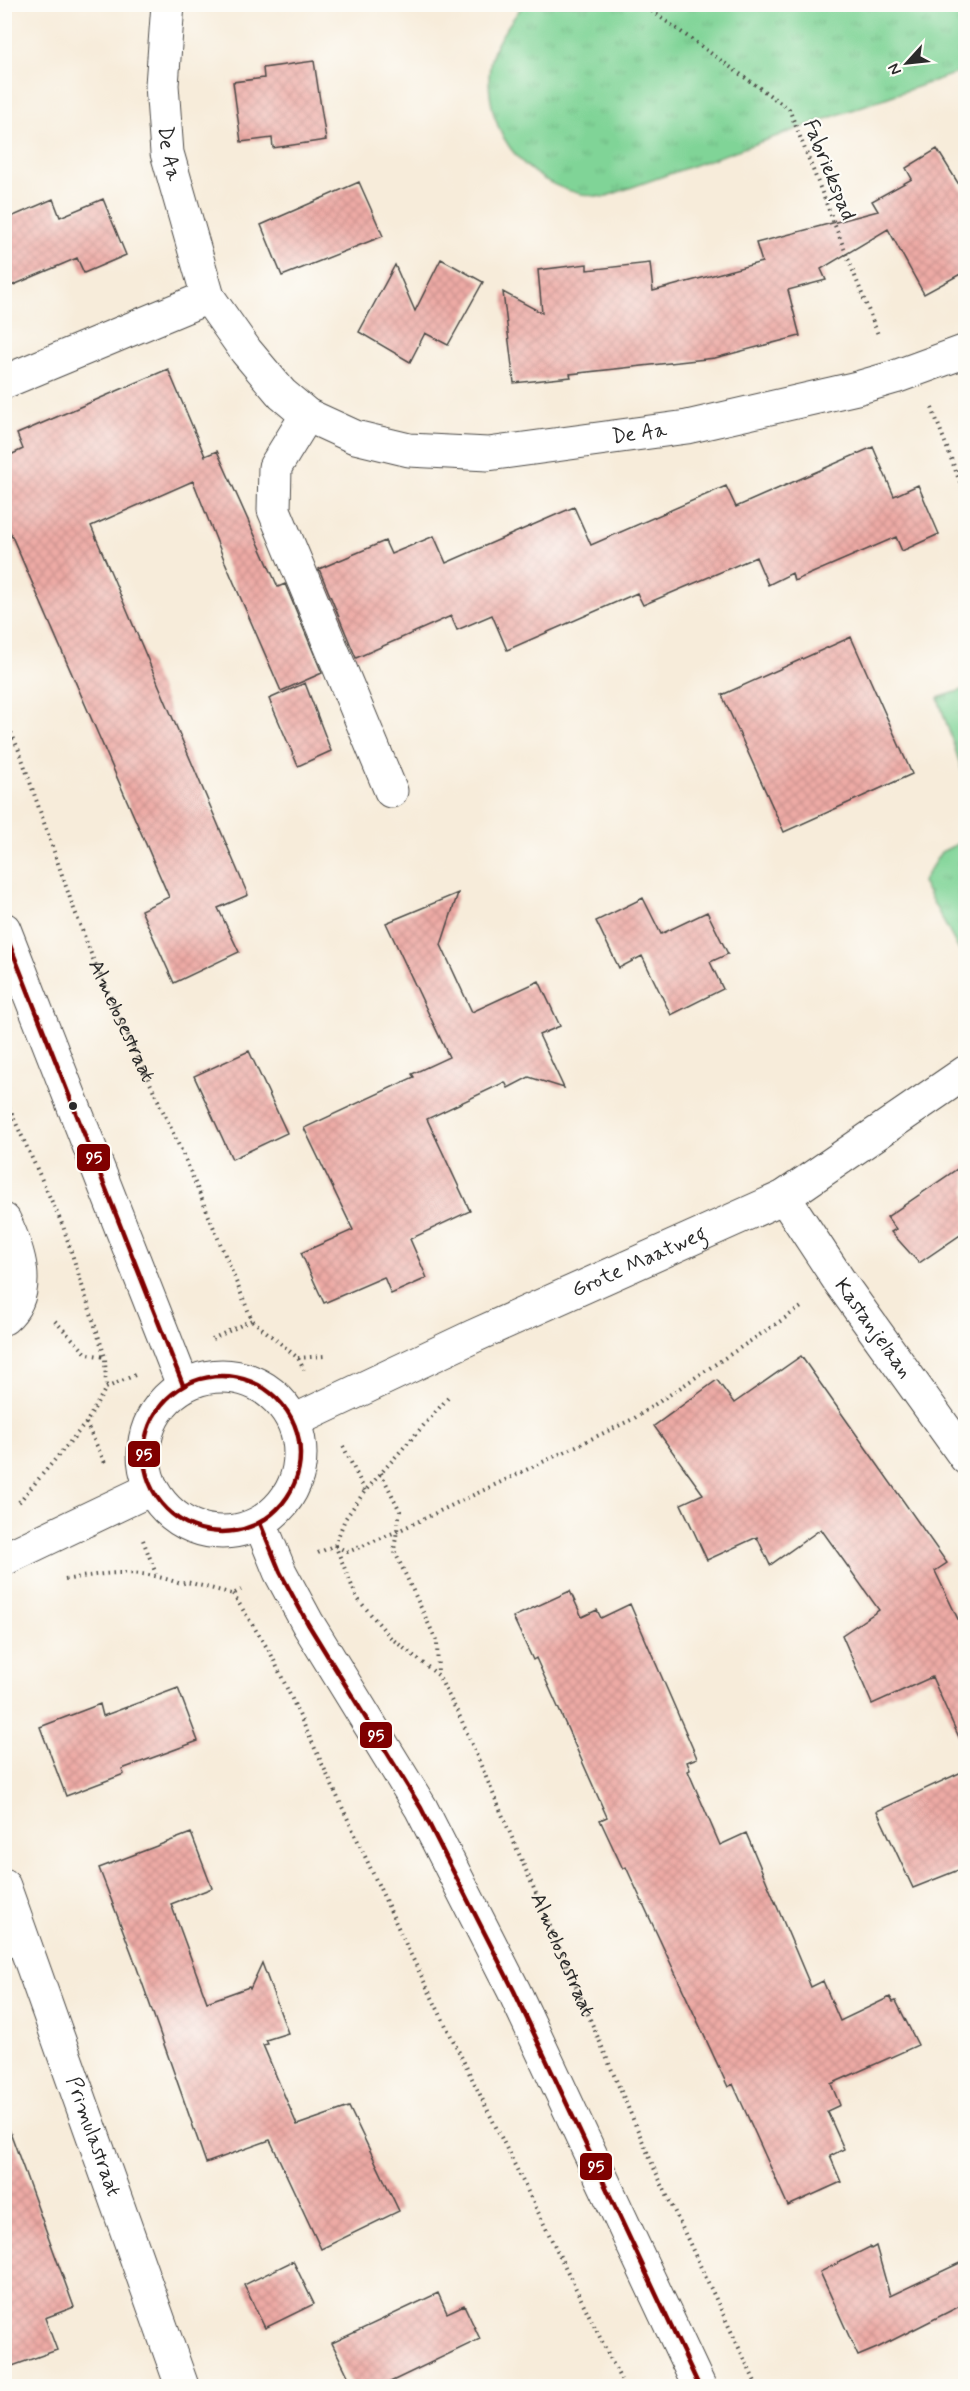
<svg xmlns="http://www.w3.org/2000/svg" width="970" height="2391" font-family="Mynerve,sans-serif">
  <defs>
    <pattern id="grass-tufts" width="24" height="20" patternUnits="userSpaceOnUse" patternTransform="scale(1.5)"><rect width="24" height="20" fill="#80d497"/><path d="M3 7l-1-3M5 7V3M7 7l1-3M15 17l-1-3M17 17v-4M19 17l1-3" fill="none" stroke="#6fb682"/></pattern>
    <pattern id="building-cross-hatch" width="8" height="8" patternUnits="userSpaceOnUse" patternTransform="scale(1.5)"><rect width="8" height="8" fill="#edaaa5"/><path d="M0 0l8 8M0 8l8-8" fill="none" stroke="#cb928e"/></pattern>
  </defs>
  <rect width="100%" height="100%" fill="#fdfcf7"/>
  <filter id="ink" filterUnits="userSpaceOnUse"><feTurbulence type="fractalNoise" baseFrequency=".0167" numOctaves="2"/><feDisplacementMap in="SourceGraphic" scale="12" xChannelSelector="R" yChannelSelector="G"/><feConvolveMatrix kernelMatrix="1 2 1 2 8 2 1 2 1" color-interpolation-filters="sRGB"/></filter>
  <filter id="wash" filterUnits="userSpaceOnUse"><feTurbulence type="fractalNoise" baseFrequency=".008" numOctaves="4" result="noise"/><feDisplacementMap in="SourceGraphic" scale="24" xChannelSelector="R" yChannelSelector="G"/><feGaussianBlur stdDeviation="1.35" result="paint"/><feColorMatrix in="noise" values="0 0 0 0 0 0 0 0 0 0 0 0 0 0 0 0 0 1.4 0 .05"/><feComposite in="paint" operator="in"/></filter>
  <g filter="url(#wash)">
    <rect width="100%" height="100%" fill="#f7ecda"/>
    <path fill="url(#grass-tufts)" stroke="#568061" stroke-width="1.5" d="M 523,5 L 965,5 L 965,70 L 604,197 C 532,193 482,137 490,65 C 493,43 511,22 523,5 Z
      M 965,689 L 965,779 L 938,698 Z
      M 965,840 L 965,949 L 959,950 L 922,882 L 941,852 Z"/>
    <g id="blocks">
      <path fill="url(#building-cross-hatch)" d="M 314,61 L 326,140 L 273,148 L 272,138 L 241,142 L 233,82 L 264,78 L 263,68 Z
        M 937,149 L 966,196 L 966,271 L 924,294 L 888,229 L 821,269 L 826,280 L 788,290 L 800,336 L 715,358 L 570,374 L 571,377 L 514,383 L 503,292 L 542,313 L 538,270 L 587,264 L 587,270 L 650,263 L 653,291 L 762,262 L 756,243 L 878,211 L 872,201 L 912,179 L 906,168 Z
        M 359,182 L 383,236 L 282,276 L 261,225 Z
        M 53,199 L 60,217 L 103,199 L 126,255 L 84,273 L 77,258 L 4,289 L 4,220 Z
        M 441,259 L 483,282 L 448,345 L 425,333 L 410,362 L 359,332 L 395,265 L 415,311 Z
        M 168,369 L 205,456 L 217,451 L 278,587 L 285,584 L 322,673 L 281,691 L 225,562 L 193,481 L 91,526 L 248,895 L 218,908 L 239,952 L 174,983 L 141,910 L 169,897 L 4,518 L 4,458 L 23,449 L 17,434 Z
        M 873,447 L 894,496 L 918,485 L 939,534 L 902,551 L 896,537 L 794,581 L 792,573 L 768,585 L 756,557 L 643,605 L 637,593 L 507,650 L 492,615 L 457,630 L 451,616 L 356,658 L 319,569 L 385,541 L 391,554 L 434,536 L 446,563 L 574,507 L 591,545 L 726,486 L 736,507 Z
        M 851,637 L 912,774 L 784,832 L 722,695 Z
        M 305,683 L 331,751 L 298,766 L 269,699 Z
        M 458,893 L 441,945 L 472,1012 L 539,981 L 560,1026 L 539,1035 L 564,1088 L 529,1077 L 508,1088 L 505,1082 L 427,1119 L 470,1211 L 410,1239 L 427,1278 L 391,1294 L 384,1277 L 324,1303 L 301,1253 L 353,1230 L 304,1128 L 414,1077 L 412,1074 L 449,1057 L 386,923 Z
        M 643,898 L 661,934 L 707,912 L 728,954 L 710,962 L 723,989 L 671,1015 L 642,956 L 619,968 L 596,921 Z
        M 249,1051 L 287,1133 L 232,1159 L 194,1076 Z
        M 966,1163 L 966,1231 L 919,1263 L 891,1232 L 896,1229 L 887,1217 Z
        M 801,1356 L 947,1563 L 935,1571 L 966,1636 L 966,1753 L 932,1677 L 872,1704 L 842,1635 L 879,1610 L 821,1529 L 770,1565 L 757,1537 L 707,1560 L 681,1504 L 703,1494 L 654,1426 L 717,1380 L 734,1403 Z
        M 570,1591 L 582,1617 L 597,1610 L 601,1618 L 630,1604 L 697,1758 L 687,1762 L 690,1770 L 688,1771 L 720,1845 L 746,1833 L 811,1987 L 823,1981 L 840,2021 L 890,1997 L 893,2002 L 896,2001 L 918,2045 L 831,2084 L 840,2105 L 827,2111 L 844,2149 L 830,2156 L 841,2182 L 788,2206 L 733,2084 L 728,2087 L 626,1867 L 623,1869 L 600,1820 L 607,1817 L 536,1658 L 533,1660 L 513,1617 Z
        M 178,1688 L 198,1741 L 122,1769 L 124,1774 L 66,1796 L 40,1727 L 100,1704 L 103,1716 Z
        M 966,1770 L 966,1867 L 913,1888 L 877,1811 Z
        M 191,1833 L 212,1888 L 171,1904 L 207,2002 L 249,1987 L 250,1989 L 262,1963 L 288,2033 L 266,2040 L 268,2044 L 263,2045 L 297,2125 L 349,2107 L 399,2211 L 321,2249 L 270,2140 L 206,2163 L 132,1954 L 99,1868 Z
        M 9,2129 L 74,2307 L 45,2318 L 57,2350 L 4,2369 L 4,2130 Z
        M 876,2246 L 890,2296 L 966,2260 L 966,2303 L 877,2348 L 858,2356 L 820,2272 L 870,2247 L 871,2249 Z
        M 293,2261 L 314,2304 L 265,2328 L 244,2285 Z
        M 438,2293 L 447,2313 L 464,2305 L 480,2339 L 382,2386 L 353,2386 L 332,2343 Z"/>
    </g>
  </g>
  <g filter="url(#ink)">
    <use href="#blocks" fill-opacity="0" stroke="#4a4845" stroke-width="1.5"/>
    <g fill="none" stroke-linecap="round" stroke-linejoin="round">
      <g stroke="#4a4845" stroke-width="35">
        <g id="minor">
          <path id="s3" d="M 168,4 L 162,85 L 167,153 L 208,297 L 246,351 L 282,394 L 307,415 L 355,437 L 409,450 L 488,454 L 687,427 L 857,388 L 895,377 L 966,351"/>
          <path d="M 4,382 L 208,297"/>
          <path d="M 307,415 L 275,467 L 274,510 L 391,791"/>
          <path d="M 4,929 L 183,1385"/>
          <path id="s4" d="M 784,1197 L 840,1282 L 966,1458"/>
          <path d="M 4,1220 C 18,1249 34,1292 4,1318"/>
          <circle cx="222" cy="1454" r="78"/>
          <path id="s5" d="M 294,1421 L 474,1336 L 784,1197 L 966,1072"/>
          <path d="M 260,1523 L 280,1572 L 308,1624 L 421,1808 L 514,1991 L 699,2386"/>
          <path d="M 4,1559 L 151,1489"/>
          <path id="s6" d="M 4,1886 L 182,2386"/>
        </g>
      </g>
      <g stroke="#4a4845" stroke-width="4" stroke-dasharray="1.5 4.5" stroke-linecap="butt">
        <path d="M 642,4 L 789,109 L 879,337"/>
        <path d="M 932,408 L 966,498"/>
        <path id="s1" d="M 4,716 L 20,753 L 71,901 L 93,959 L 186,1161 L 252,1320 L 298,1358 L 304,1370"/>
        <path d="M 966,907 L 966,911"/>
        <path d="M 4,1097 L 63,1226 L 105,1357 L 106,1388"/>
        <path d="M 55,1321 L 87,1354 L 105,1357"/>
        <path d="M 212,1339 L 252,1320"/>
        <path d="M 298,1358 L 324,1356"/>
        <path d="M 86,1423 L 105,1463"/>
        <path d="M 343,1446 L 365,1491"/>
        <path d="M 381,1473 L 400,1511 L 394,1550 L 437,1642 L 438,1674"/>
        <path d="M 19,1502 L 86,1423 L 106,1388 L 135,1375"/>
        <path d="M 143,1540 L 156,1574"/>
        <path id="s2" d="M 335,1545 L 357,1598 L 391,1638 L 438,1675 L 461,1719 L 654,2168 L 757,2386"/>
        <path d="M 336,1546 L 348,1552 L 398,1531 L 633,1419 L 803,1306"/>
        <path d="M 318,1553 L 335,1545 L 345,1519 L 365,1491 L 448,1398"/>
        <path d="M 65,1580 C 107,1572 140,1568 181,1584 L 187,1582 L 233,1594 L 241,1590"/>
        <path d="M 233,1594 L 271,1654 L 409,1951 L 624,2386"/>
      </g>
      <use href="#minor" stroke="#fff" stroke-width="33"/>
      <g stroke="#fdfcf7" stroke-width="9">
        <path id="bus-1" d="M 4,930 L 183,1385
          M144 1454a78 78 0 1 1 156 0a78 78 0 1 1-156 0Z
          M 260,1523 L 280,1572 L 308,1624 L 421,1808 L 514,1991 L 699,2386"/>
      </g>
      <use href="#bus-1" stroke="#800000" stroke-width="4.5"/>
    </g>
  </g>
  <circle fill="#2b2b2b" stroke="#fdfcf7" stroke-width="2" cx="73" cy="1106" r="5"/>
  <g text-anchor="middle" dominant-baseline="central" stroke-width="4.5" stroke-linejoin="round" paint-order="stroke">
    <g font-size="21" fill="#2b2b2b" stroke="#fdfcf7">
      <text stroke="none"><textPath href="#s3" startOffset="150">De Aa</textPath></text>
      <text transform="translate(829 170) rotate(68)">Fabriekspad</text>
      <text stroke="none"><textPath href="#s3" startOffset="794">De Aa</textPath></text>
      <text stroke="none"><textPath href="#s1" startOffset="327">Almelosestraat</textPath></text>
      <text stroke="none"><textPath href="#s5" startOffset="380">Grote Maatweg</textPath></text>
      <text stroke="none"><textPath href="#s4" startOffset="159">Kastanjelaan</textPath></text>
      <text stroke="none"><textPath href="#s2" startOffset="476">Almelosestraat</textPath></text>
      <text stroke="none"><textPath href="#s6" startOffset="266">Primulastraat</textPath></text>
    </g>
  </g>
  <g stroke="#fdfcf7" stroke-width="2">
    <rect x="76" y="1143" width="35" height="29" rx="6" fill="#800000"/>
    <rect x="127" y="1440" width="34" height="28" rx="6" fill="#800000"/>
    <rect x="359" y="1721" width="34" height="28" rx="6" fill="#800000"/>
    <rect x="579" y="2152" width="34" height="29" rx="6" fill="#800000"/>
  </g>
  <g font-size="16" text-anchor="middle" font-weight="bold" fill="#fff">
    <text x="94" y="1163">95</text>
    <text x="144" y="1460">95</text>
    <text x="376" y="1741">95</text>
    <text x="596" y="2172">95</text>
  </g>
  <rect width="970" height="2391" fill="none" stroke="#fdfcf7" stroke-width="24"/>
  <g transform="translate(907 63) rotate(243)" stroke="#fdfcf7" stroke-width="4.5" paint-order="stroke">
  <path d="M0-4.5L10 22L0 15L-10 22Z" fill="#2b2b2b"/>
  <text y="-9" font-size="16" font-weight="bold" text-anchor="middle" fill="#2b2b2b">N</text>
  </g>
</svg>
